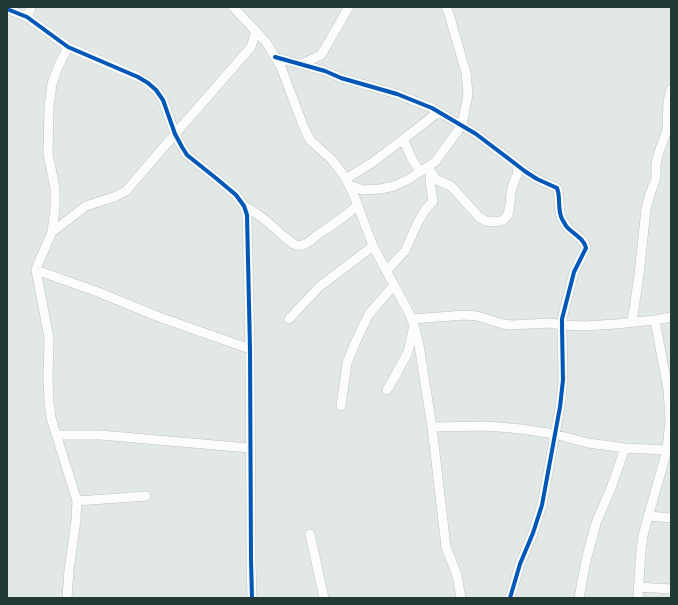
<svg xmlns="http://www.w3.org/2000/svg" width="678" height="605" font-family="Ubuntu,sans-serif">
  <rect width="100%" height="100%" fill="#e2e8e6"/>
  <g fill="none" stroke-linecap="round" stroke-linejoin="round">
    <g stroke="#bfc4c3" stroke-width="10">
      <path id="minor" d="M 233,7 L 266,42 L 281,67 L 304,128 L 310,140 L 332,160 L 339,169 L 346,179 L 355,198 L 373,246 L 408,311 L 414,325 L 419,345 L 432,427 L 446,547 L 457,575 L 461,598
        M 7,9 L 27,17 L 68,47 L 138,77 L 148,83 L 156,90 L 163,100 L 175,134 L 182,147 L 187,155 L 217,179 L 236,195 L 244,206 L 247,215 L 250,349 L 251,560 L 252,598
        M 27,17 L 31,7
        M 275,57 L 325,71 L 341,78 L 397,94 L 432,108 L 476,134 L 526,172 L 537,179 L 557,188 C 561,198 557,209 562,219 C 564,222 565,225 567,227 C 573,234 584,238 586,248 L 574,272 L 562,319 L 562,328 L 563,380 L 560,407 L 542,505 L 533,533 L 520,564 L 510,598
        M 301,64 L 321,55 L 349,7
        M 403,139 L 411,157 L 420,172
        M 427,167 L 437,180 L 451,186 L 479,217 L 486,221 L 496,222 L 503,220 L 508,215 L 510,205 L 511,192 L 514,182 L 517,175 L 518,166
        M 346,179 L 373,162 L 418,128 L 438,112
        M 349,185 L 363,190 L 380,189 L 394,186 L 407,180 L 420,172 L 435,162 L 462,125 L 468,94 L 466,73 L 449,14 L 446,7
        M 244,206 C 258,213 269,223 281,234 C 285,237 291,243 296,245 C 305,248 314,237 320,233 C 335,224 345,216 358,205
        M 52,232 L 86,206 L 114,197 L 126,191 L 175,134 L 251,47 L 256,31
        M 36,270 L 98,292 L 159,317 L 250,349
        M 386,271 L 405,251 L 418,222 L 425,210 L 433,201 L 430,181 L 430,171
        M 289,319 L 319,287 L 373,246
        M 412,319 L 465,315 L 477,316 L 503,324 L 512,325 L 550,323 L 562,325 L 584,326 L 616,324 L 655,320 L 671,317
        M 632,322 L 639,275 L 646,209 L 650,194 L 656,178 L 656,165 L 658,155 L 667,130 L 668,101 L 671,89
        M 387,390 L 394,378 L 408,352 L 414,326
        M 341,406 L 347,363 L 355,343 L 369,314 L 394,285
        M 432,427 L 487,426 L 521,429 L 554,434 L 588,443 L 625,448 L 667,450
        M 57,435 L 100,435 L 249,448
        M 77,501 L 146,496
        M 649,516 L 671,518
        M 310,534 L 324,598
        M 638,587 L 671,589
        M 67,598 L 69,570 L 76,520 L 77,501 L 51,418 L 49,402 L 48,378 L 49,338 L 36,270 L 38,264 L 52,232 L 55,208 L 55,188 L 48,154 L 49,107 L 52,84 L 58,67 L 68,47
        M 579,598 L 586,561 L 596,523 L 611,488 L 625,448
        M 638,598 L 641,551 L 643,535 L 667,450 L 670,420 L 668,390 L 655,320"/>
    </g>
    <use href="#minor" stroke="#fbfcfb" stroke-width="9"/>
    <g stroke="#f0f7f4" stroke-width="6">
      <path id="cycleway" d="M 7,9 L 27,17 L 68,47 L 138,77 L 148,83 L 156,90 L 163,100 L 175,134 L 182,147 L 187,155 L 217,179 L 236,195 L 244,206 L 247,215 L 250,349 L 251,560 L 252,598
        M 275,57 L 325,71 L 341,78 L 397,94 L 432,108 L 476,134 L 526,172 L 537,179 L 557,188 C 561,198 557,209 562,219 C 564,222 565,225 567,227 C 573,234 584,238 586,248 L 574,272 L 562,319 L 562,328 L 563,380 L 560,407 L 542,505 L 533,533 L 520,564 L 510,598"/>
    </g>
    <use href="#cycleway" stroke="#0057b8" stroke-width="4"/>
  </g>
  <rect width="678" height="605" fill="none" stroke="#223936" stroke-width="16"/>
</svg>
